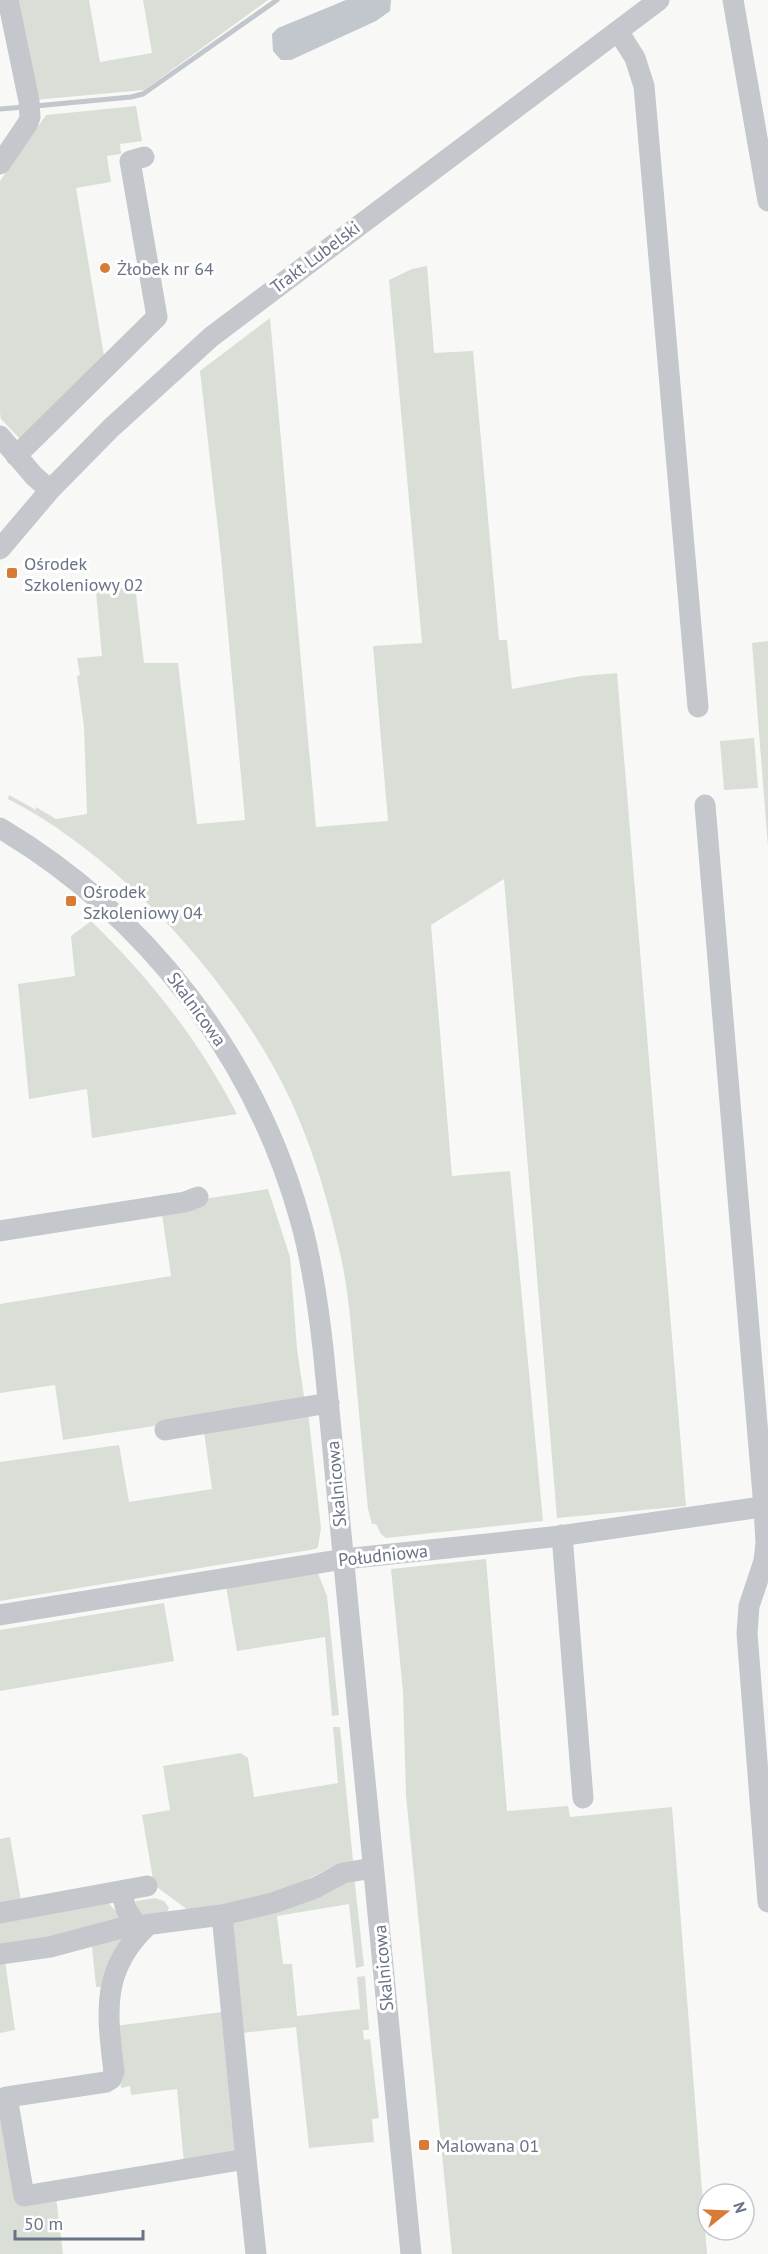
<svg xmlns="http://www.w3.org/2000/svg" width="768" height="2254" font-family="'PT Sans',sans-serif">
  <rect width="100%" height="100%" fill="#f8f8f6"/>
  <path fill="#d9dfd7" d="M 14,0 L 89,0 L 100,62 L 152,53 L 143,0 L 268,0 L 144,90 L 34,100 Z
    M 136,106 L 142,141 L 120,144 L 121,154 L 107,156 L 111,182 L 76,188 L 104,356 L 21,440 L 1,419 L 0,413 L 0,181 L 46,115 Z
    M 427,266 L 434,353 L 473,351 L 499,640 L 507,640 L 512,689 L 581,676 L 617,673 L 686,1506 L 557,1518 L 504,879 L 431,925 L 452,1176 L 510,1171 L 543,1521 L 386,1538 L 381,1534 L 376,1524 L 372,1524 L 368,1509 C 363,1459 359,1410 354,1360 C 351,1324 348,1288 340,1253 C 329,1204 315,1156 295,1110 C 243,992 124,858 8,799 L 9,795 L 36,810 L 36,807 L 56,819 L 87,814 L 84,727 L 77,676 L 80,675 L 77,658 L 102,656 L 96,592 L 135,585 L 144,663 L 178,663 L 197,824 L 245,820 L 221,556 L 200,371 L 270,318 L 316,827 L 388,821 L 373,646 L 422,643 L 389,280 L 412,269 Z
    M 768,641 L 768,847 L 752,643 Z
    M 754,738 L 758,788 L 724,790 L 720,741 Z
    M 91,921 C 150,978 199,1041 237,1114 L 92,1138 L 87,1089 L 29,1099 L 18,984 L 75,976 L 71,936 Z
    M 268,1189 L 290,1257 L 297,1349 L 305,1403 L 63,1440 L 55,1385 L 0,1393 L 0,1304 L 171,1276 L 162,1214 L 198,1200 Z
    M 308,1412 L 321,1528 L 318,1547 L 316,1549 L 0,1601 L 0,1462 L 119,1445 L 129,1502 L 212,1489 L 204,1432 Z
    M 486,1559 L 507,1811 L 568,1806 L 570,1817 L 672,1807 L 707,2254 L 452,2254 L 406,1796 L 403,1692 L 391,1569 Z
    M 317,1571 L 327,1596 L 339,1715 L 332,1716 L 325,1637 L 237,1651 L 226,1586 Z
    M 164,1603 L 174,1661 L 0,1691 L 0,1630 Z
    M 333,1727 L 340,1727 L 353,1861 C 324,1866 301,1886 273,1896 C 248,1905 218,1908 192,1913 L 154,1885 L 142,1815 L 170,1810 L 163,1766 L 241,1753 L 248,1758 L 254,1797 L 338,1783 Z
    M 10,1837 L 22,1906 L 0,1909 L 0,1839 Z
    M 354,1875 L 364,1966 L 356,1968 L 349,1904 L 277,1916 L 283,1964 L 292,1964 L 297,2016 L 360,2009 L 357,1977 L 365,1976 L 369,2030 L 363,2030 L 364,2040 L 370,2039 L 379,2118 L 372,2119 L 374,2142 L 309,2148 L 296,2027 L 242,2033 L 230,1926 L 240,1916 Z
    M 155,1898 L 164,1901 L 169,1908 L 165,1916 L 149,1920 L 131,1910 L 136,1901 Z
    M 106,1900 L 125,1922 L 0,1949 L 0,1918 Z
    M 127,1932 L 103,1987 L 96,1987 L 92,1947 L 111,1936 Z
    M 5,1961 L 15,2030 L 0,2033 L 0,1962 Z
    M 222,2012 L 237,2155 L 184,2163 L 177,2089 L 131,2095 L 130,2086 L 121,2088 L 115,2026 Z
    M 0,2110 L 18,2202 L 56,2197 L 63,2254 L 0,2254 Z"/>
  <path fill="#c1c7cd" d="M 346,0 L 391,0 L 390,11 L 376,21 L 291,60 L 281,60 L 273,51 L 272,34 L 278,28 Z"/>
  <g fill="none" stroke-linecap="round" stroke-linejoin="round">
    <path stroke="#c1c7cd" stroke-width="5" d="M 35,106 L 131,97 L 143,94 L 277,0
      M 0,109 L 25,107"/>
    <path stroke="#c4c7cb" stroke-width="21" d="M 733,0 L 768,201
      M 618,31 L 635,58 L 644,86 L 698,707
      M 0,164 L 28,123 L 30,117 L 29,101 L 8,0
      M 0,436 L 34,476 L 50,490
      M 16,456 L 157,317 L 130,161 L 144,157
      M 0,549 L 50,490 L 111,428 L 211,337 L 659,0
      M 705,805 L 764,1507 L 766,1543 L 764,1561 L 749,1606 L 747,1633 L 768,1902
      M 0,828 C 146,915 254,1055 300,1219 C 312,1261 318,1304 323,1348 L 411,2254
      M 0,1231 L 185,1202 L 198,1197
      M 165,1430 L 329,1403
      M 562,1535 L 583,1798
      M 0,1615 L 344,1559 L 552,1537 L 768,1506
      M 121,1891 L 126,1909 L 137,1926
      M 0,1913 L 147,1886
      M 0,1954 L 50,1947 L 121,1928 L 222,1915 L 273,1903 L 315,1888 L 343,1873 L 373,1868
      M 7,2097 L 106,2082 L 111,2079 L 114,2072 C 107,2013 100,1970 148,1925
      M 0,2099 L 7,2097 L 24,2196 L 246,2159 L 222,1915
      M 246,2159 L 256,2254"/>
  </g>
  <g fill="#d87b36" stroke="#fff" stroke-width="2">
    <circle cx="105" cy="268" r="6"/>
    <rect x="6" y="567" width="12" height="12" rx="3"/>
    <rect x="65" y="895" width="12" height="12" rx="3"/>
    <rect x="418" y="2139" width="12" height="12" rx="3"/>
  </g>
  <g text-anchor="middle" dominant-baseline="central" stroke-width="6" stroke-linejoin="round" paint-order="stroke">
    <g font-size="18" fill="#697385" stroke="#fff">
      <text transform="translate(315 257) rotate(-37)">Trakt Lubelski</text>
      <text transform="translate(197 1009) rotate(54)">Skalnicowa</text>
      <text transform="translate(336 1484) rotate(-95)">Skalnicowa</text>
      <text transform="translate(383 1555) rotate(-6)">Południowa</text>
      <text transform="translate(383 1968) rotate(-95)">Skalnicowa</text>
    </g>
    <g font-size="18" fill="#697385" stroke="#fff" text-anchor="start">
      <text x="117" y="268">Żłobek nr 64</text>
      <text x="24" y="563">Ośrodek<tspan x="24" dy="21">Szkoleniowy 02</tspan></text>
      <text x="83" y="891">Ośrodek<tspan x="83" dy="21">Szkoleniowy 04</tspan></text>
      <text x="436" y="2145">Malowana 01</text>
    </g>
  </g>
  <g transform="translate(726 2212) rotate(72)"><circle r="28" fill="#ffffff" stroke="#c3c7ce" stroke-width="1.5"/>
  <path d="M0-4.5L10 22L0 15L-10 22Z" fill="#d87b36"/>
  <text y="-9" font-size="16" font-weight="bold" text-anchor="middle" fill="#697385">N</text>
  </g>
  <path d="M15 2230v9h128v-9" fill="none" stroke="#697385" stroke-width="3"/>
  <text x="24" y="2230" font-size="18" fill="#697385" stroke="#ffffff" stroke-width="4.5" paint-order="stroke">50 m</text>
</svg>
